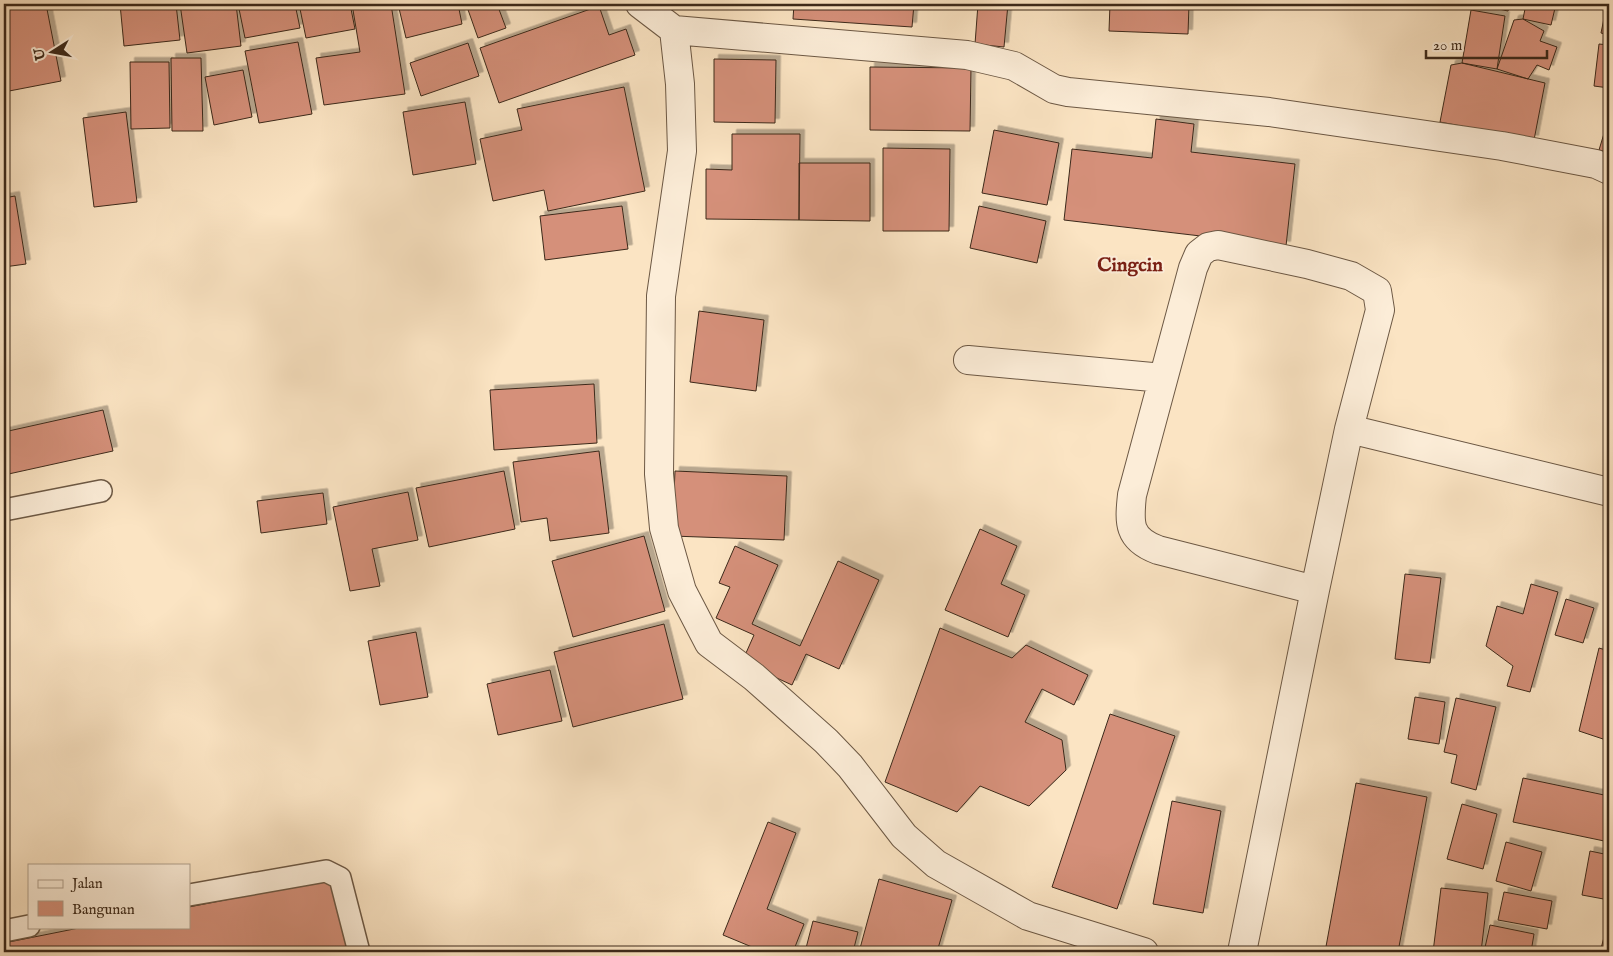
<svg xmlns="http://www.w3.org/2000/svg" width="1613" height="956" font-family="'IM FELL English',serif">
  <defs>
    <filter id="shadow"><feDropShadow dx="4.5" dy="-4.5" stdDeviation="0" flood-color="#0004"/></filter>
  </defs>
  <rect width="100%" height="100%" fill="#fbe4c3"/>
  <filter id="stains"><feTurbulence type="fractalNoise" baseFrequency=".004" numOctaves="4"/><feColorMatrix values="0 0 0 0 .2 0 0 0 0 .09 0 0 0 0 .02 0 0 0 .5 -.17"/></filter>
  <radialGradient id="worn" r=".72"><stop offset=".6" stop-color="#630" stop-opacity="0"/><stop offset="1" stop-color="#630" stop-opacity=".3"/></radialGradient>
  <path fill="#d5907a" stroke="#3c291a" filter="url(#shadow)" d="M 4,4 L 46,4 L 61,81 L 4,92 Z
    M 120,4 L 176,4 L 180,40 L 124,46 Z
    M 180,4 L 236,4 L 241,46 L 187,53 Z
    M 238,4 L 295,4 L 300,28 L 245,38 Z
    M 299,4 L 350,4 L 355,29 L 306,38 Z
    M 352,4 L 391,4 L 405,94 L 324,105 L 316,58 L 360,52 Z
    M 398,4 L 458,4 L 462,24 L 406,38 Z
    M 466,4 L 497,4 L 506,28 L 478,38 Z
    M 794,4 L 914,4 L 912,27 L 793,19 Z
    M 978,4 L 1008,4 L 1004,47 L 975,44 Z
    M 1110,4 L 1189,4 L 1188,34 L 1109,31 Z
    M 1476,4 L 1510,4 L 1508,11 Z
    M 1526,4 L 1556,4 L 1551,25 L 1523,19 Z
    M 1607,4 L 1609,4 L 1609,35 L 1601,33 Z
    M 599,6 L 609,35 L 626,29 L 635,55 L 499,103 L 480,48 Z
    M 1471,10 L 1505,16 L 1497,69 L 1462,63 Z
    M 1523,19 L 1544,31 L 1540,41 L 1557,47 L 1549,70 L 1537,65 L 1528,79 L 1497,69 L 1514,20 Z
    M 298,42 L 312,114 L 259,123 L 245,51 Z
    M 468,43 L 479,76 L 421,96 L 410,63 Z
    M 1599,44 L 1609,45 L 1609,88 L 1594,86 Z
    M 171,58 L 201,58 L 203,131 L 172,131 Z
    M 714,59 L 776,60 L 775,123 L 714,122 Z
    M 130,62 L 169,62 L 170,128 L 131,129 Z
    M 1462,63 L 1545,83 L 1534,140 L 1440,122 L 1451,65 Z
    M 870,67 L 971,68 L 970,131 L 870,130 Z
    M 243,70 L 252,117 L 214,125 L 205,77 Z
    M 624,87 L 645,191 L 548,211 L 544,190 L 493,201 L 480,139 L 522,130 L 517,109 Z
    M 465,102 L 476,164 L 413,175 L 403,112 Z
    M 126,112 L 137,202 L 94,207 L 83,118 Z
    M 1609,117 L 1609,153 L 1599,150 Z
    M 1156,119 L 1194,124 L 1191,152 L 1295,164 L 1286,246 L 1064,220 L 1072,149 L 1152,158 Z
    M 994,130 L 1059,143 L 1047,205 L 982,193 Z
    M 732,134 L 800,134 L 799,220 L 706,219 L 706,169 L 732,170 Z
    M 883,148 L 950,149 L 949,231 L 883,231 Z
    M 799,163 L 870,163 L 870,221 L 799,220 Z
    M 15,196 L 26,264 L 4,267 L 4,198 Z
    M 622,206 L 628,249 L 545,260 L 540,216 Z
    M 979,206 L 1046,221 L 1037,263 L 970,248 Z
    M 699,311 L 764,320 L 756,391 L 690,382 Z
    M 594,384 L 597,443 L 494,450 L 490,390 Z
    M 103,410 L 113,451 L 4,475 L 4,432 Z
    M 599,451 L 609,533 L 550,541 L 547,518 L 521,522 L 513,462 Z
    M 504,471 L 515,529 L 429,547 L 416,488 Z
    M 675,471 L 787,476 L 784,540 L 672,536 Z
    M 408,492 L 418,540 L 372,549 L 380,586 L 350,591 L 333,507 Z
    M 323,493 L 327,524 L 261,533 L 257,501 Z
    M 980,529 L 1017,546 L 1001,584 L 1025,595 L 1008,637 L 945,610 Z
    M 644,536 L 665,611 L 573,637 L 552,561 Z
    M 735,546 L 778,565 L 752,624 L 800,646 L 838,561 L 879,580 L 839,669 L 806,654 L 792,685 L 742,662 L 754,635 L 716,618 L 730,587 L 719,583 Z
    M 1405,574 L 1441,578 L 1430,663 L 1395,659 Z
    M 1531,584 L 1558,592 L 1530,692 L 1507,686 L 1513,666 L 1486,646 L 1497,606 L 1523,614 Z
    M 1566,599 L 1594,608 L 1583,643 L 1555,635 Z
    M 664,624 L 683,699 L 573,727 L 554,652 Z
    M 940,628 L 1012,658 L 1026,645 L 1088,675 L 1074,705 L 1042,689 L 1025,722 L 1062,740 L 1066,770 L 1029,806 L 980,786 L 957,812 L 885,782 Z
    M 416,632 L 428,697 L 380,705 L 368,641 Z
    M 1599,648 L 1609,651 L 1609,741 L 1579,731 Z
    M 550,670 L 562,721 L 498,735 L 487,684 Z
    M 1415,697 L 1445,702 L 1439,744 L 1408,739 Z
    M 1456,698 L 1496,707 L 1476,790 L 1451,783 L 1457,755 L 1444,752 Z
    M 1110,714 L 1175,736 L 1117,909 L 1052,887 Z
    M 1523,778 L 1609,796 L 1609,842 L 1513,822 Z
    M 1356,783 L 1427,797 L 1398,952 L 1325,952 Z
    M 1172,801 L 1221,811 L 1203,913 L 1153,904 Z
    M 1462,804 L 1497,814 L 1483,869 L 1447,859 Z
    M 768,822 L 796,833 L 767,909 L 804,924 L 793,952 L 764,952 L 723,935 Z
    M 1506,842 L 1542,852 L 1531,891 L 1496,881 Z
    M 1590,851 L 1609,855 L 1609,900 L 1582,895 Z
    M 332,879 L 348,952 L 4,952 L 4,943 L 84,927 L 189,927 L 189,907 Z
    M 879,879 L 952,900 L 937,952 L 859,952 Z
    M 1441,888 L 1488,893 L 1481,952 L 1433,952 Z
    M 1504,892 L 1552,901 L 1547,929 L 1498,920 Z
    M 1609,919 L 1609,952 L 1600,952 Z
    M 813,921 L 858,932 L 853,952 L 805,952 Z
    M 1490,925 L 1534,934 L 1531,952 L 1484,952 Z"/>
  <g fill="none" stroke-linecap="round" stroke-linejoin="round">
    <g stroke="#6c5844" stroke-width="24">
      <path id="lane" d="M 4,510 L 101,491
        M 189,895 L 326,871 L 340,878 L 359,952
        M 4,931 L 29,926"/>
    </g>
    <g stroke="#6c5844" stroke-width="30">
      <path id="street" d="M 640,4 L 674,30 L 680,84 L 682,151 L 661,296 L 659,474 L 664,528 L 682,591 L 709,643 L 754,677 L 826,741 L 850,766 L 904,836 L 936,864 L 1028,916 L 1144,952
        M 674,30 L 967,55 L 1014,66 L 1054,89 L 1068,92 L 1269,112 L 1502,146 L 1596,164 L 1609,170
        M 968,360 L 1163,378
        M 1349,429 L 1609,492
        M 1242,952 L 1315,590 L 1349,429 L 1380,310 L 1377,291 L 1351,276 L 1307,264 L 1218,245 L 1208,247 L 1199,254 L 1193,268 L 1132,495 C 1129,523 1128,539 1158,550 L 1315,590"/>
    </g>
    <use href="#lane" stroke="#fcedd8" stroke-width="21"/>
    <use href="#street" stroke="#fcedd8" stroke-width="28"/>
  </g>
  <g text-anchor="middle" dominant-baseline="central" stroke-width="4" stroke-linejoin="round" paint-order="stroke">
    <g font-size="20" font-weight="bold" fill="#7a1f14" stroke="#fcedd8">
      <text x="1130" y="265">Cingcin</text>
    </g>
  </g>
  <rect width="1613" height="956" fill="none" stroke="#fbe4c3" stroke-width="20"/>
  <rect x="5" y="5" width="1603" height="946" fill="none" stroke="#3c291a" stroke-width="2.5"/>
  <rect x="10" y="10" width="1593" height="936" fill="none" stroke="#3c291a"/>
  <rect x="28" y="864" width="162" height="65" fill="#fcedd8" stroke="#af9f8c"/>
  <rect x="38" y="880" width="25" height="8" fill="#fcedd8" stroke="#af9f8c"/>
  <text x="72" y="888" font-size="15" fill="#3c291a">Jalan</text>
  <rect x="38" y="901" width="25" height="15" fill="#d5907a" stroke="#af9f8c"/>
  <text x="72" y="914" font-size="15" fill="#3c291a">Bangunan</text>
  <g transform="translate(52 52) rotate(259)" stroke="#fcedd8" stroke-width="4" paint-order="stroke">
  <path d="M0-4L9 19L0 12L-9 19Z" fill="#3c291a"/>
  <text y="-8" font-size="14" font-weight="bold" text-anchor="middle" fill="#3c291a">U</text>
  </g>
  <path d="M1426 50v8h121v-8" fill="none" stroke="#3c291a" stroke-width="2.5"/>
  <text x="1433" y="50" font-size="15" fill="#3c291a" stroke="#fcedd8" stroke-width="4" paint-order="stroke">20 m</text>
  <rect width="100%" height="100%" filter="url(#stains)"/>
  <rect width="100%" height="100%" fill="url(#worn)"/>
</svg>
